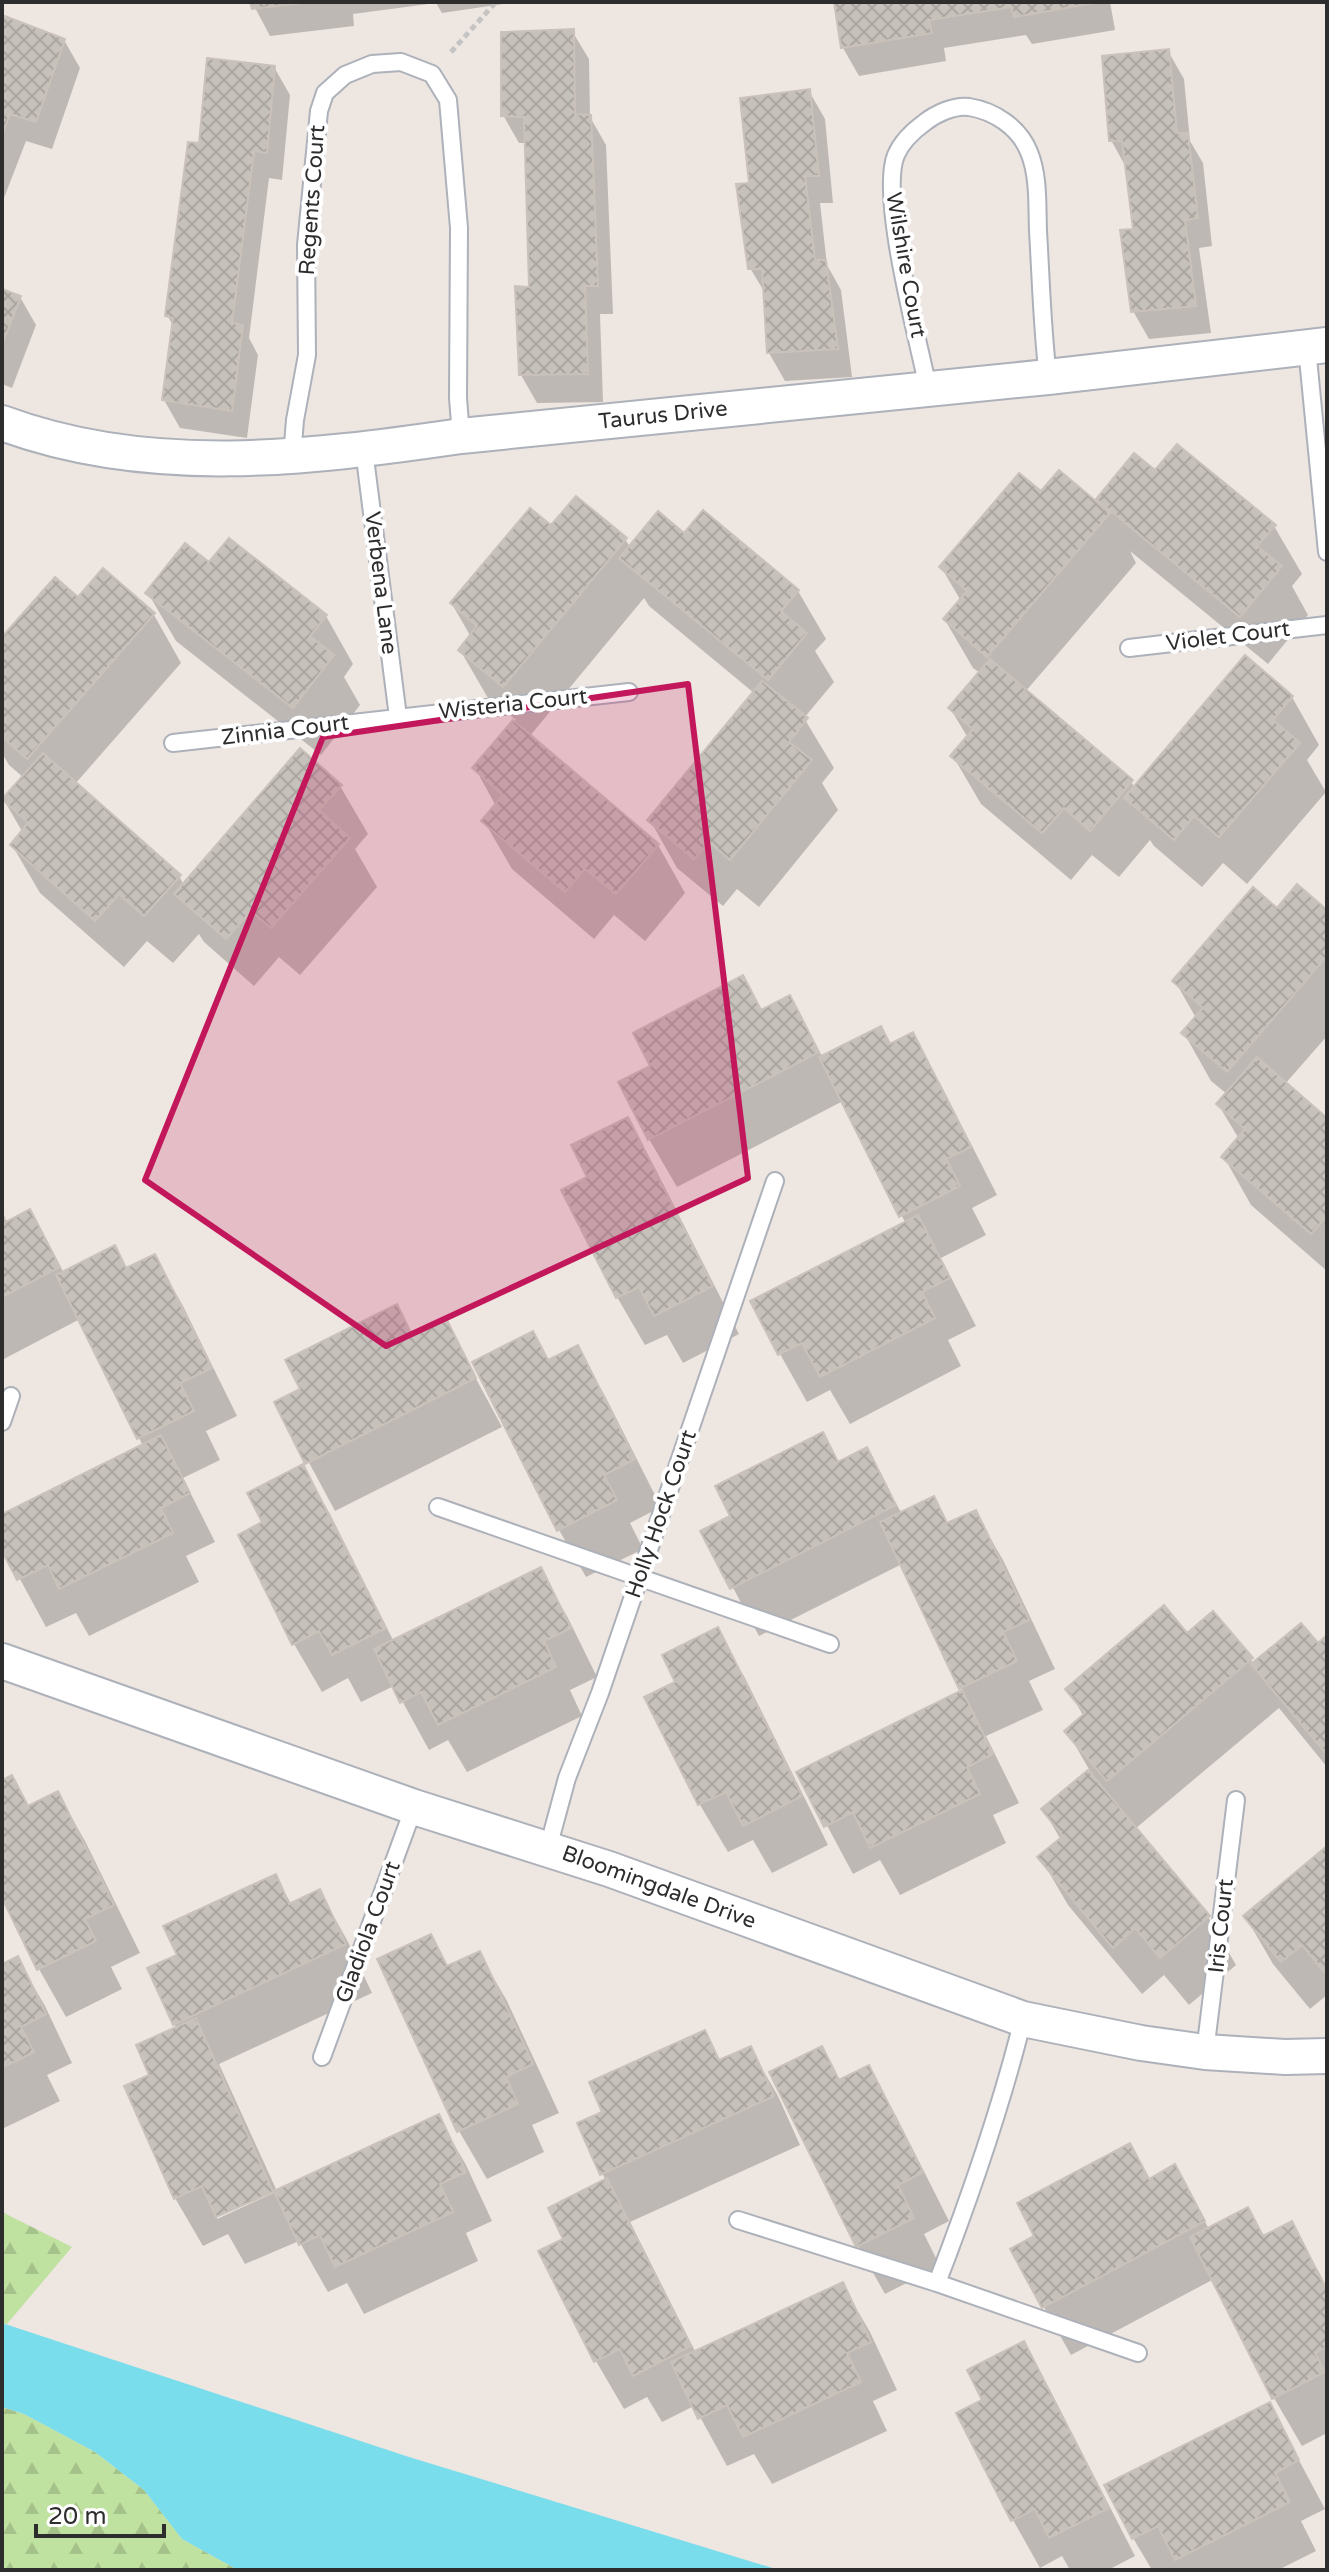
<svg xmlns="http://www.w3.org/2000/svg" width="1329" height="2572" font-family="'Varela Round',sans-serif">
  <defs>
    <pattern id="forest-firs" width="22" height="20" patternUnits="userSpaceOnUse" patternTransform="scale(2)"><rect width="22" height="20" fill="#c0e2a0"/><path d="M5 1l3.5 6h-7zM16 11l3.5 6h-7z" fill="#a5c28a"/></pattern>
    <pattern id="building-cross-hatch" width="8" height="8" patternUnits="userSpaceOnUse" patternTransform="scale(2)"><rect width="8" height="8" fill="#c7c1bc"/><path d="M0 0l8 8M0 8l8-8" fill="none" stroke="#aba6a2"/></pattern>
  </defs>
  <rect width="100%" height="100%" fill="#eee6e1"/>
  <path fill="url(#forest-firs)" d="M 2,2212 L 72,2247 L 7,2324 L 2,2323 Z
    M 2,2407 L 24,2414 L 95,2452 L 144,2490 L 182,2539 L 238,2570 L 2,2570 Z"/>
  <path fill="#79ddeb" d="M 2,2323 L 409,2457 L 779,2570 L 238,2570 L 182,2539 L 144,2490 L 95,2452 L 24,2414 L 2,2407 Z"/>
  <path fill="#0003" d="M 252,2 L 516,2 L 442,13 L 436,3 L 353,14 L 354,26 L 270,36 Z
    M 836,2 L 1110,2 L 1115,30 L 1032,44 L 1026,35 L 944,48 L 946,61 L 859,76 L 843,48 Z
    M 2,17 L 64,40 L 80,68 L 52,149 L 26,141 L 2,203 Z
    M 572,31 L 589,59 L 590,117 L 606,145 L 613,314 L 600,314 L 603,402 L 537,403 L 521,375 L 531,289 L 527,143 L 519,143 L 503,115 Z
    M 1168,51 L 1184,79 L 1190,141 L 1203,163 L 1212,246 L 1199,248 L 1211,333 L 1149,339 L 1133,311 L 1135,231 L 1127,169 L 1111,140 Z
    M 274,67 L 290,95 L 282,180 L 269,178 L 249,338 L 258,355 L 247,438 L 180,428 L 164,400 L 174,327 L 167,315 L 201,146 Z
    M 809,91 L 825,119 L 833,203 L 820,203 L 827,265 L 841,290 L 852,377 L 785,381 L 769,353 L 765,293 L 750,268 L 751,185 Z
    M 2,291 L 20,297 L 36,325 L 12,388 L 2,384 Z
    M 1134,456 L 1156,472 L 1274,526 L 1302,574 L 1292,586 L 1308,615 L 1268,664 L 1130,551 L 1136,563 L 1025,692 L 1131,782 L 1135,788 L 1292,697 L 1319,745 L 1307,760 L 1326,792 L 1247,884 L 1223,863 L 1202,887 L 1154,846 L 1150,840 L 1119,877 L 1092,855 L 1071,880 L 981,804 L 953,756 L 968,738 L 950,708 L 980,673 L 973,668 L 945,620 L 961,601 L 941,567 L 1041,494 L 1095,503 Z
    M 551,528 L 625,539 L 630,547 L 685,536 L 798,591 L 826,639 L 815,651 L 834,682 L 804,718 L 834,768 L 822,783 L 838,810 L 759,907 L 737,889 L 723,906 L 677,868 L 650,820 L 754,693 L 649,606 L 644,598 L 529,737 L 658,845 L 685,893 L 645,941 L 614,915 L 594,939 L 512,869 L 484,821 L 496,806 L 475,768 L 516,720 L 488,698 L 460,650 L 471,637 L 452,604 Z
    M 210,565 L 326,616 L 353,664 L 344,677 L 360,705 L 321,755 L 176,641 L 148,593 Z
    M 103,571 L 154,615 L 181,663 L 75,784 L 179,876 L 184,885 L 340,786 L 368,834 L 355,849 L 377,887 L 300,975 L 279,957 L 254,986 L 204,942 L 199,934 L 173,963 L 147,941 L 124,967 L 40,893 L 12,845 L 23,833 L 4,800 L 24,778 L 9,765 L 2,753 L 2,640 L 78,600 Z
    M 1277,911 L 1327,912 L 1327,1036 L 1285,1084 L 1327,1121 L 1327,1271 L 1251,1205 L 1224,1157 L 1239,1139 L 1218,1104 L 1227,1094 L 1211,1081 L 1184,1033 L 1196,1018 L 1175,981 Z
    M 743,978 L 762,1011 L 789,997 L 823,1058 L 891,1046 L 912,1035 L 940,1083 L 997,1195 L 972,1208 L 986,1235 L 941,1258 L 976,1326 L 948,1340 L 961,1366 L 850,1424 L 830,1390 L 807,1402 L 780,1354 L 906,1224 L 843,1101 L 677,1187 L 649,1139 L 652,1067 Z
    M 627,1120 L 655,1168 L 739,1334 L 683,1363 L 667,1335 L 645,1345 L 617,1297 L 590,1178 Z
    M 29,1212 L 64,1273 L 127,1270 L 154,1256 L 182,1304 L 237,1416 L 206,1431 L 220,1460 L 183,1478 L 215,1542 L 186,1556 L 199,1582 L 89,1636 L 76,1613 L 46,1627 L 2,1546 L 2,1516 L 143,1446 L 80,1319 L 2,1360 L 2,1214 L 7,1224 Z
    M 445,1321 L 502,1427 L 335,1511 L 277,1403 Z
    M 577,1348 L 605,1396 L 661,1507 L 630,1523 L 643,1549 L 586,1577 L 559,1530 L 549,1362 Z
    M 866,1450 L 902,1514 L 934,1499 L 949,1525 L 975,1512 L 1003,1560 L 1055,1669 L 1029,1681 L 1043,1710 L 986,1736 L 1019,1803 L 993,1815 L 1006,1843 L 900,1895 L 880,1860 L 853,1874 L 799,1773 L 963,1692 L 902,1564 L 759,1636 L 703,1532 Z
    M 302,1466 L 330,1514 L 394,1642 L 540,1570 L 568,1618 L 597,1677 L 570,1690 L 582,1716 L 467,1772 L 448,1740 L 429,1750 L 394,1686 L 361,1702 L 348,1678 L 322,1692 L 294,1644 L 264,1523 Z
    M 1213,1614 L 1254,1664 L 1318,1646 L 1327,1638 L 1327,1767 L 1279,1708 L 1135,1829 L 1208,1917 L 1236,1965 L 1189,2005 L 1164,1975 L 1142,1994 L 1068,1905 L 1040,1857 L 1061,1840 L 1043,1809 L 1090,1771 L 1067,1731 L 1084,1717 L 1068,1689 L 1187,1636 Z
    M 717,1630 L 745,1678 L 828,1845 L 772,1873 L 753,1840 L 728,1852 L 700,1805 L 647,1698 L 678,1682 Z
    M 11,1777 L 29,1807 L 58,1794 L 85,1841 L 140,1953 L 111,1967 L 122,1989 L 66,2017 L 39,1969 L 2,1894 L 2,1782 Z
    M 1327,1848 L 1327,1995 L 1310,2009 L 1273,1964 L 1245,1916 Z
    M 275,1876 L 292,1905 L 320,1892 L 347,1940 L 372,1993 L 219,2064 L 276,2189 L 217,2214 L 217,2219 L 438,2117 L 466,2165 L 492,2221 L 466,2233 L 478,2261 L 364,2314 L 347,2283 L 328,2292 L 299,2241 L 245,2264 L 228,2234 L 203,2246 L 175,2198 L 152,2076 L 177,2029 L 174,2024 L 179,1956 Z
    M 430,1936 L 448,1968 L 479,1953 L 507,2001 L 559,2113 L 532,2125 L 544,2152 L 487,2179 L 459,2131 L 379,1960 Z
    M 17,1958 L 45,2006 L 72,2063 L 47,2075 L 60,2101 L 2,2129 L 2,1966 Z
    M 705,2032 L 721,2062 L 750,2048 L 778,2096 L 800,2145 L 630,2222 L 696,2353 L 842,2284 L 870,2332 L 897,2390 L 873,2401 L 887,2431 L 772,2484 L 754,2454 L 727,2466 L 694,2406 L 662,2422 L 647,2397 L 624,2409 L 596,2361 L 541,2252 L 566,2239 L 606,2181 L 579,2124 L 605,2113 Z
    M 821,2048 L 840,2081 L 869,2068 L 896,2116 L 949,2221 L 924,2234 L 940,2266 L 885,2294 L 858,2246 Z
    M 1174,2167 L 1209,2229 L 1264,2238 L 1291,2224 L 1319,2272 L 1327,2288 L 1327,2433 L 1302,2446 L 1274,2398 L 1214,2279 L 1071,2355 L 1044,2307 L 1013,2250 Z
    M 1023,2344 L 1051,2392 L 1135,2556 L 1108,2570 L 1070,2570 L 1062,2556 L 1040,2568 L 1013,2520 L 985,2401 Z
    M 1269,2404 L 1325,2509 L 1301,2521 L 1316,2551 L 1278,2570 L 1152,2570 L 1133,2538 Z"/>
  <path fill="url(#building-cross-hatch)" stroke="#cac2ba" stroke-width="2" d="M 250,2 L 311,2 L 252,9 Z
    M 834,2 L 1100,2 L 1014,17 L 1011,7 L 929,20 L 932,33 L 841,48 Z
    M 2,15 L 65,39 L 36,122 L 10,114 L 2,135 Z
    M 574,29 L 575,114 L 591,115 L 598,286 L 585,286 L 588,374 L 519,375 L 515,286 L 529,287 L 524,117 L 501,116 L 501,32 Z
    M 1169,49 L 1177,133 L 1188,133 L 1198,218 L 1185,220 L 1196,306 L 1131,312 L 1120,230 L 1133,229 L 1122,141 L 1109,141 L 1102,56 Z
    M 207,58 L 275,66 L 267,153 L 254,151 L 232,323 L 243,325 L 232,411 L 162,400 L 173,318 L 165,316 L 188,142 L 199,143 Z
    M 810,89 L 819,176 L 805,176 L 815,260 L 826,260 L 838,349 L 767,353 L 762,269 L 748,269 L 736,184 L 749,183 L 740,98 Z
    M 2,289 L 21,296 L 2,345 Z
    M 1177,444 L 1276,525 L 1257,546 L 1282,566 L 1240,617 L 1096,499 L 1134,453 L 1155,470 Z
    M 1059,470 L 1110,513 L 987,657 L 943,619 L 967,591 L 939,567 L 1019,473 L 1041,491 Z
    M 576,496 L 627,538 L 503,687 L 458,650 L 477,626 L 450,603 L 530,508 L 551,525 Z
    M 703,510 L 799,590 L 781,611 L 807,633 L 768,680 L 619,558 L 658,511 L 684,533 Z
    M 229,538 L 327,615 L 310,636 L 334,655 L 293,708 L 145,593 L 185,543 L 209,562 Z
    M 103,568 L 155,613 L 27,759 L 2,737 L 2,637 L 55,577 L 78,597 Z
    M 1245,655 L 1293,696 L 1273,720 L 1300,743 L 1219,837 L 1194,816 L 1174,840 L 1124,798 Z
    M 990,659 L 1133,780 L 1090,831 L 1064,808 L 1042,833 L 950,756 L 973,729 L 948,708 Z
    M 762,681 L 808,718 L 789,742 L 812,760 L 730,860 L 709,842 L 694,859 L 647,820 Z
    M 513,720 L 659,844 L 616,894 L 585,869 L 565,892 L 481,821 L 503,795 L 472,768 Z
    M 300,748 L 342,785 L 319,810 L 350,838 L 271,928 L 251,911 L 226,939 L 174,894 Z
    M 43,753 L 181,875 L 144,916 L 119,894 L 95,921 L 10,845 L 28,823 L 2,799 Z
    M 1297,884 L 1327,910 L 1327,956 L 1227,1072 L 1181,1033 L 1203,1008 L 1172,981 L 1253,887 L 1277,908 Z
    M 743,975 L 761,1010 L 790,995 L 819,1052 L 648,1140 L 618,1082 L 650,1066 L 633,1033 Z
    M 881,1026 L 890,1044 L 913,1032 L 971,1147 L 946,1159 L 960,1186 L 899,1217 L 819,1057 Z
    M 1257,1057 L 1327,1118 L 1327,1216 L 1311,1234 L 1221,1157 L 1245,1129 L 1216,1104 Z
    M 628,1117 L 713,1286 L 654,1316 L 639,1287 L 616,1298 L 561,1190 L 587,1177 L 571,1145 Z
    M 30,1209 L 60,1267 L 2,1297 L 2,1213 L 6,1222 Z
    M 918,1215 L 950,1278 L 922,1292 L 935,1318 L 820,1377 L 802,1343 L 778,1355 L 750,1301 Z
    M 115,1245 L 126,1268 L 155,1254 L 212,1368 L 180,1383 L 194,1411 L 137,1439 L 56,1275 Z
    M 397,1304 L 412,1335 L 446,1318 L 476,1378 L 305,1464 L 274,1402 L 300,1389 L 285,1360 Z
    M 533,1331 L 548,1360 L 578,1345 L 635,1459 L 604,1475 L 617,1500 L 557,1531 L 472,1362 Z
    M 823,1432 L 838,1462 L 867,1447 L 896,1505 L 730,1589 L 700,1531 L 730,1516 L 715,1486 Z
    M 161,1435 L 190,1493 L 161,1508 L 173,1533 L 59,1589 L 48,1565 L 17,1580 L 2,1551 L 2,1514 Z
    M 303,1464 L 386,1628 L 332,1655 L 319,1631 L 292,1645 L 238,1535 L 262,1522 L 247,1493 Z
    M 934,1496 L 947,1523 L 976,1510 L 1029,1620 L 1003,1632 L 1017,1661 L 959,1689 L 880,1522 Z
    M 541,1567 L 571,1628 L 544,1641 L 556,1667 L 438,1725 L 421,1692 L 400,1703 L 374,1649 Z
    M 1164,1605 L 1187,1633 L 1213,1611 L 1253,1658 L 1107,1781 L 1064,1731 L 1085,1713 L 1065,1689 Z
    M 1301,1623 L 1318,1643 L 1327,1635 L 1327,1755 L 1251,1664 Z
    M 718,1627 L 802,1796 L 743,1826 L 726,1792 L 698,1805 L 644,1697 L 675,1682 L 662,1655 Z
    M 962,1690 L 993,1754 L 967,1767 L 980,1794 L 870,1848 L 853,1812 L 824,1827 L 796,1772 Z
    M 1088,1770 L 1210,1916 L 1160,1958 L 1135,1928 L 1113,1948 L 1037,1857 L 1063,1836 L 1041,1809 Z
    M 12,1775 L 28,1806 L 58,1791 L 114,1905 L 85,1919 L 96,1941 L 37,1970 L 2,1898 L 2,1780 Z
    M 1327,1846 L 1327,1970 L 1324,1972 L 1302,1945 L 1281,1962 L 1243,1916 Z
    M 276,1874 L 289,1904 L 320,1889 L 346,1944 L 173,2025 L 147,1968 L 177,1955 L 163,1926 Z
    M 431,1934 L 447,1966 L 480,1951 L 533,2064 L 506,2077 L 518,2104 L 457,2132 L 377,1959 Z
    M 18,1956 L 46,2014 L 21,2027 L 34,2052 L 2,2068 L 2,1964 Z
    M 196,2018 L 273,2192 L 216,2217 L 202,2186 L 174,2199 L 124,2086 L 149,2075 L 136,2045 Z
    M 705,2030 L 719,2060 L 751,2046 L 774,2096 L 600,2175 L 577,2123 L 602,2112 L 589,2082 Z
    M 822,2046 L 839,2080 L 869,2065 L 923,2172 L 898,2185 L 914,2218 L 856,2247 L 769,2072 Z
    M 439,2114 L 466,2172 L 440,2184 L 453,2212 L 335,2267 L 320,2235 L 299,2245 L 274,2191 Z
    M 1130,2143 L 1149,2179 L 1175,2164 L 1205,2221 L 1042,2308 L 1010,2249 L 1034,2236 L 1017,2203 Z
    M 607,2178 L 691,2346 L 633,2376 L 620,2349 L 594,2362 L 538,2251 L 563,2239 L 548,2208 Z
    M 1248,2207 L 1263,2236 L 1292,2221 L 1327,2291 L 1327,2347 L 1315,2353 L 1325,2372 L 1272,2399 L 1190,2237 Z
    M 843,2282 L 871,2342 L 847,2353 L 861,2382 L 743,2437 L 727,2405 L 698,2419 L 671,2362 Z
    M 1024,2341 L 1109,2508 L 1049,2538 L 1035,2509 L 1011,2521 L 956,2413 L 982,2400 L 967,2370 Z
    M 1270,2402 L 1299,2460 L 1275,2473 L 1290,2502 L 1175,2560 L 1158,2526 L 1132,2539 L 1104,2485 Z"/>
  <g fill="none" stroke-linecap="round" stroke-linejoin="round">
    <g stroke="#adb1b9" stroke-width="20">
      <path id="service" d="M 1307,348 L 1327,552
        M 928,388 C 918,339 879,196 896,155 C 902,141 913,131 924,123 C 935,114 954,105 969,107 C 994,111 1019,127 1029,152 C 1039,176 1037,206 1038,231 C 1041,280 1042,328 1048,377
        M 364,450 L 398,717
        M 292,457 L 295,420 L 307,355 L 306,245 L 319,111 L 325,93 L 345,75 L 372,64 L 401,62 L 432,74 L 448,100 L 459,228 L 458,398 L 461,436
        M 1129,648 L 1327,625
        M 173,743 L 629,692
        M 2,1422 L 11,1396
        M 438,1507 L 830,1644
        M 548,1848 L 567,1778 L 600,1693 L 775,1181
        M 1205,2052 L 1236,1800
        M 322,2057 L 414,1807
        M 738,2220 L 937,2283 L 1138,2353
        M 937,2283 C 970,2197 1001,2108 1023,2019"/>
    </g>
    <g stroke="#adb1b9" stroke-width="38">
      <path id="minor" d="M 2,423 C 150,478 309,458 461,436 L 1048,377 L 1327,345
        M 2,1661 L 414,1807 L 609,1869 L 1023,2019 L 1141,2043 L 1205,2052 L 1285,2057 L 1327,2056"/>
    </g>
    <path stroke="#c4c4c4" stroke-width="5" stroke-dasharray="6 4" stroke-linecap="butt" d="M 451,52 L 496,2"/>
    <use href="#service" stroke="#fff" stroke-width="16"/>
    <use href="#minor" stroke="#fff" stroke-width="34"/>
  </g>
  <path fill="#c2185b" fill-opacity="0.2" stroke="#c2185b" stroke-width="6" stroke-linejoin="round" d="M 688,684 L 748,1178 L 386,1346 L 145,1180 L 323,737 Z"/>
  <g text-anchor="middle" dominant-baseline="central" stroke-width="8" stroke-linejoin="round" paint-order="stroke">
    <g font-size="22" fill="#2d2d2d" stroke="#fff">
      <text transform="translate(312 200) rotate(-86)">Regents Court</text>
      <text transform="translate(906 265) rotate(80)">Wilshire Court</text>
      <text transform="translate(663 415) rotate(-6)">Taurus Drive</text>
      <text transform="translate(381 583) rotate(83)">Verbena Lane</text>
      <text transform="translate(1228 636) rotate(-7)">Violet Court</text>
      <text transform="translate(513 704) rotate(-6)">Wisteria Court</text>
      <text transform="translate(285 730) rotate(-7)">Zinnia Court</text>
      <text transform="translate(661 1514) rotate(-71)">Holly Hock Court</text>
      <text transform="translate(659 1887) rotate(20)">Bloomingdale Drive</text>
      <text transform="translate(1221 1926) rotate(-84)">Iris Court</text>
      <text transform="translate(368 1932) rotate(-70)">Gladiola Court</text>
    </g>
  </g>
  <rect width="1329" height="2572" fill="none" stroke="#2d2d2d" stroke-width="8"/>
  <path d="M36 2524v12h128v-12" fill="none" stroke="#2d2d2d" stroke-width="4"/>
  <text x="48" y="2524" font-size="24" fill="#2d2d2d" stroke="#ffffff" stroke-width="6" paint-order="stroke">20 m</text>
</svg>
